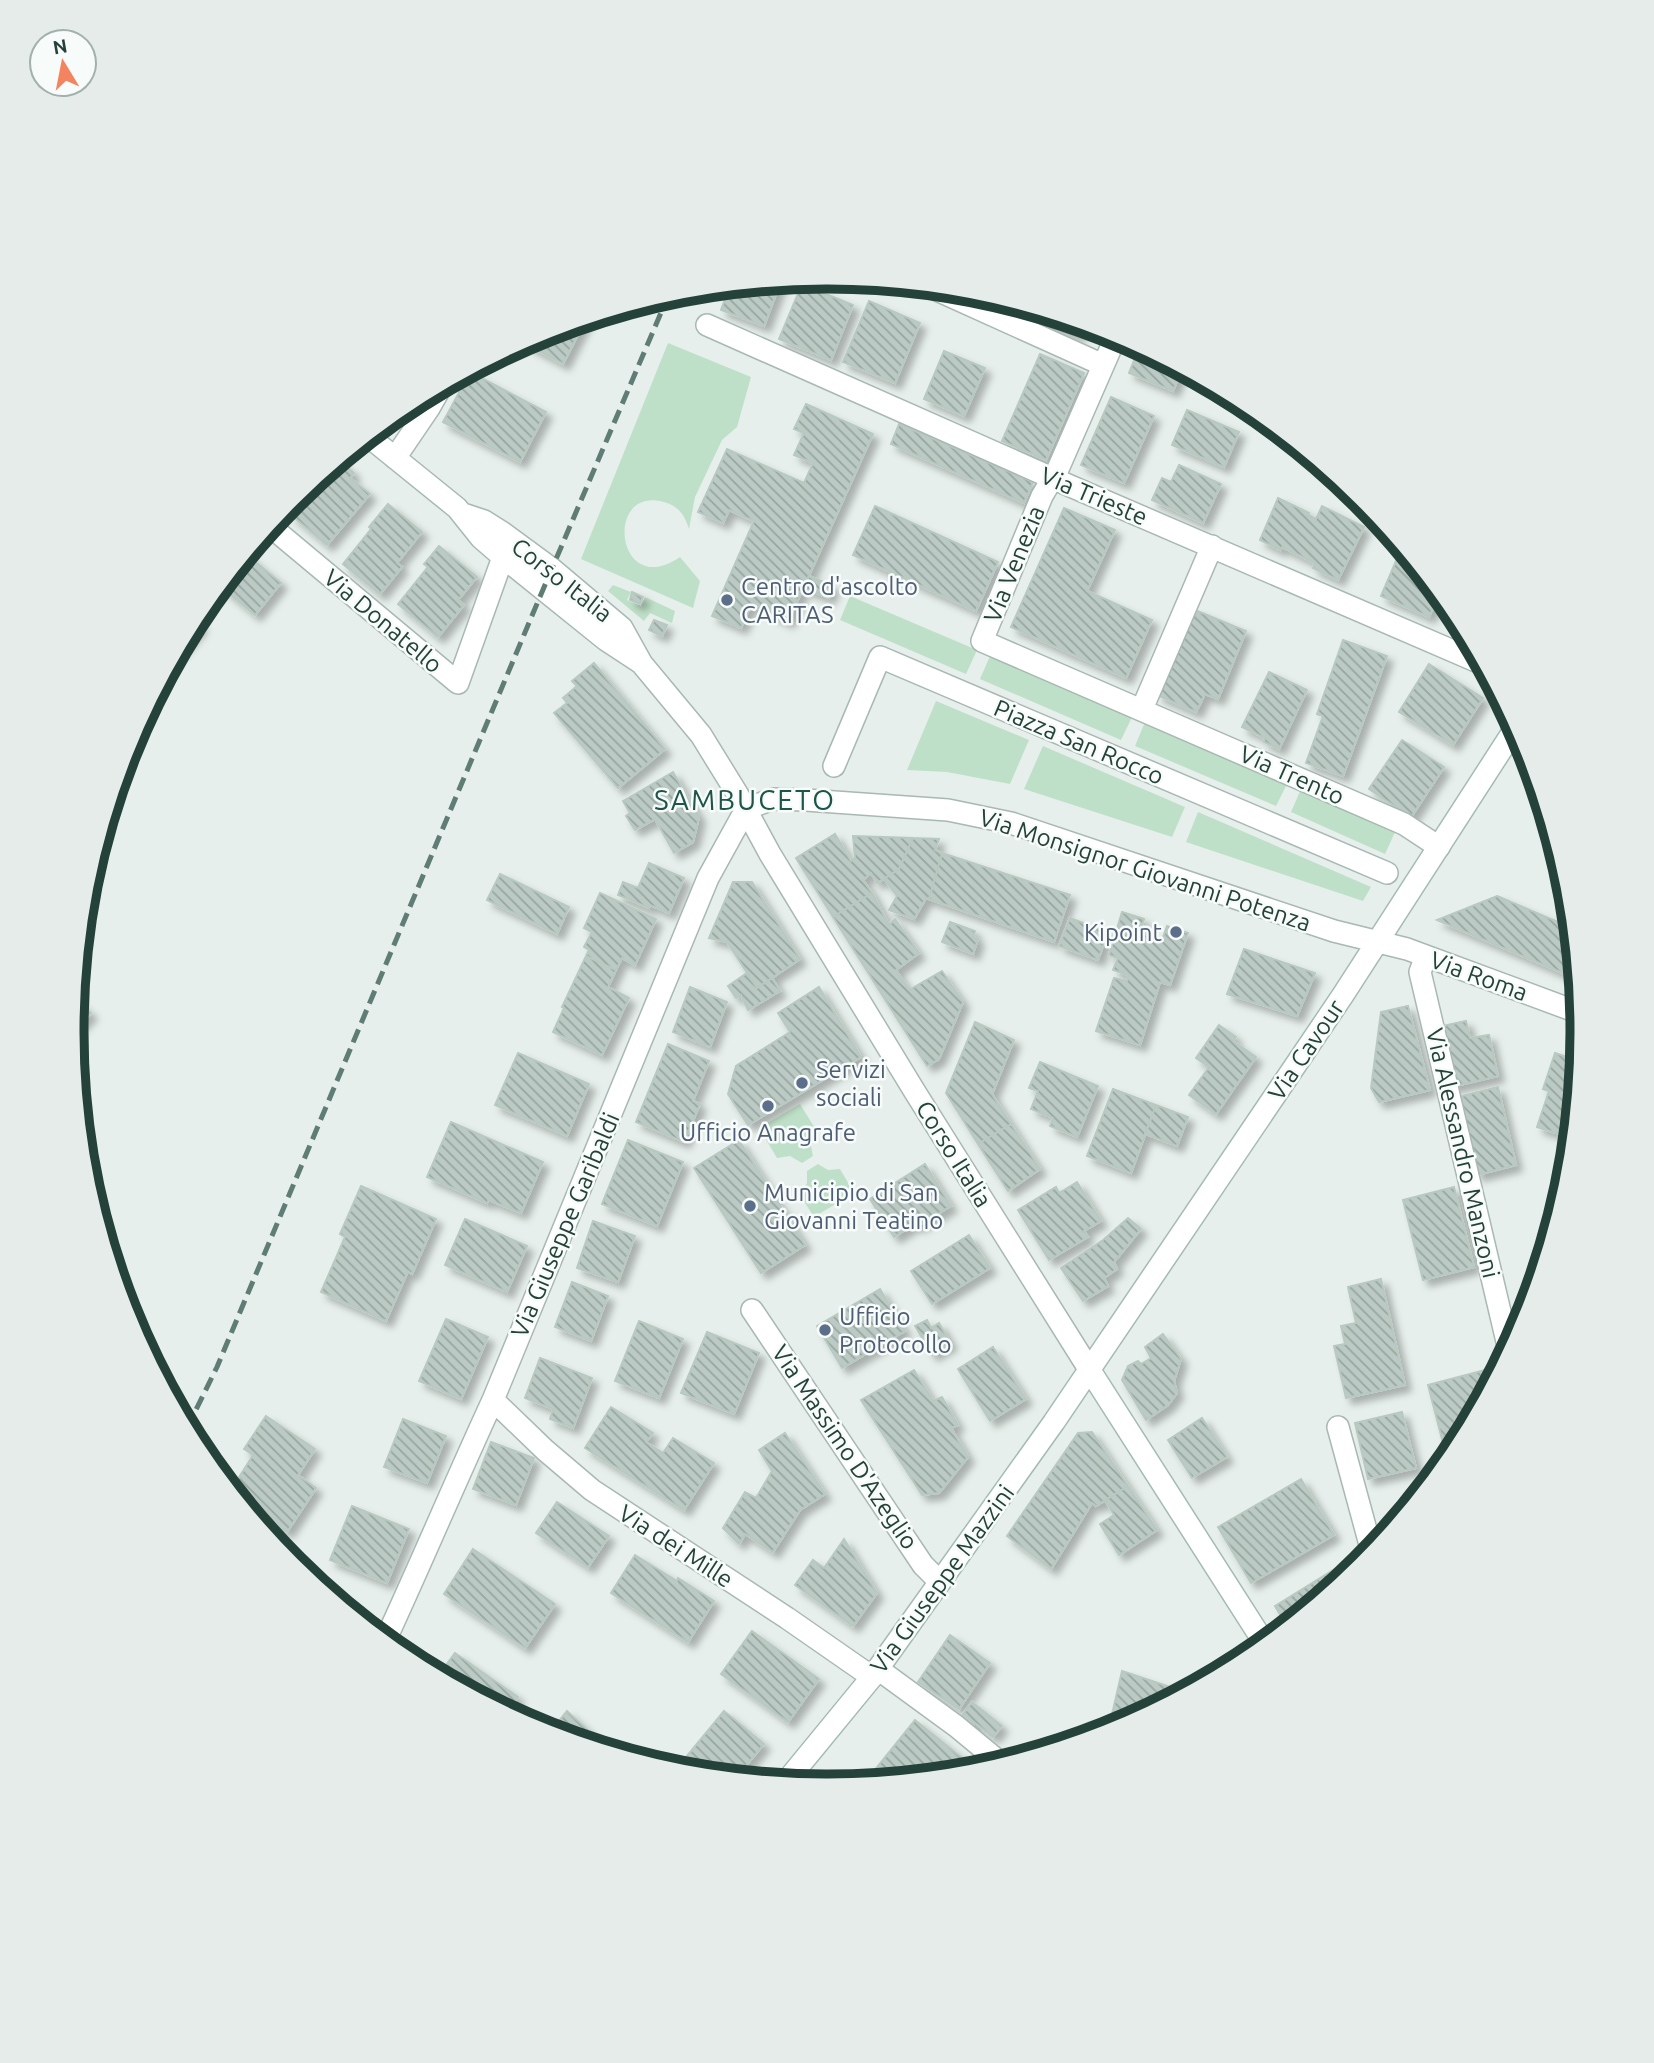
<svg xmlns="http://www.w3.org/2000/svg" width="1654" height="2063" font-family="Ubuntu,sans-serif">
  <defs>
    <pattern id="building-back-hatch" width="6" height="6" patternUnits="userSpaceOnUse" patternTransform="scale(1.75)"><rect width="6" height="6" fill="#bbcac4"/><path d="M-1 5l2 2M0 0l6 6M5-1l2 2" fill="none" stroke="#98a6a0"/></pattern>
    <filter id="shadow"><feDropShadow dx="6" dy="6" stdDeviation="3.5" flood-color="#0004"/></filter>
  </defs>
  <rect width="100%" height="100%" fill="#e6efeb"/>
  <path fill="#bfe0c8" d="M 668,343 L 751,377 L 737,427 L 722,440 L 695,497 L 689,529 C 685,516 679,506 664,502 C 603,485 616,601 680,557 L 700,581 L 693,608 L 581,559 Z
    M 613,585 L 631,592 L 627,600 L 641,606 L 645,597 L 675,611 L 672,623 L 650,613 L 644,621 L 608,591 Z
    M 850,596 L 977,650 L 966,674 L 840,620 Z
    M 990,656 L 1132,717 L 1121,740 L 980,679 Z
    M 936,701 L 1029,740 L 1010,784 L 947,772 L 907,770 Z
    M 1145,722 L 1288,782 L 1276,806 L 1135,746 Z
    M 1043,746 L 1185,807 L 1172,837 L 1024,789 Z
    M 1301,789 L 1396,830 L 1385,854 L 1291,812 Z
    M 1198,812 L 1371,887 L 1363,901 L 1186,842 Z
    M 800,1104 L 818,1133 L 811,1146 L 813,1156 L 802,1163 L 790,1156 L 777,1158 L 759,1128 Z
    M 818,1164 L 828,1170 L 840,1169 L 854,1193 L 814,1217 L 800,1195 L 807,1183 L 807,1171 Z"/>
  <path fill="url(#building-back-hatch)" stroke="#b8c9c2" stroke-width="2" filter="url(#shadow)" d="M 781,281 L 764,326 L 721,310 L 730,286 Z
    M 802,284 L 853,305 L 831,360 L 779,339 Z
    M 869,301 L 920,323 L 895,383 L 843,362 Z
    M 1033,309 L 1083,324 L 1079,336 L 1029,318 Z
    M 586,319 L 563,364 L 526,344 L 529,339 L 538,334 Z
    M 1133,343 L 1182,369 L 1173,391 L 1129,373 L 1139,348 L 1132,345 Z
    M 944,351 L 985,368 L 964,416 L 924,399 Z
    M 1040,354 L 1084,373 L 1046,460 L 1002,441 Z
    M 470,372 L 546,412 L 520,462 L 443,422 Z
    M 1111,397 L 1154,416 L 1124,483 L 1081,465 Z
    M 806,404 L 873,434 L 788,622 L 751,605 L 741,628 L 712,616 L 754,521 L 729,510 L 723,523 L 698,512 L 727,449 L 804,483 L 813,463 L 794,455 L 804,433 L 794,429 Z
    M 1187,410 L 1239,432 L 1224,467 L 1172,445 Z
    M 899,424 L 1033,482 L 1024,503 L 891,444 Z
    M 338,460 L 354,473 L 350,478 L 370,494 L 327,545 L 291,515 Z
    M 1179,465 L 1221,484 L 1203,523 L 1152,500 L 1162,478 L 1171,482 Z
    M 1278,498 L 1309,513 L 1308,515 L 1316,519 L 1322,506 L 1364,527 L 1338,580 L 1313,568 L 1315,563 L 1282,547 L 1280,550 L 1260,540 Z
    M 388,504 L 422,532 L 397,563 L 402,567 L 380,594 L 343,564 L 371,529 L 369,527 Z
    M 875,506 L 998,562 L 976,611 L 853,555 Z
    M 1064,508 L 1115,530 L 1087,591 L 1152,620 L 1126,678 L 1011,627 Z
    M 439,546 L 477,577 L 458,600 L 464,605 L 438,637 L 398,604 L 428,567 L 424,564 Z
    M 1402,547 L 1440,593 L 1429,617 L 1381,596 Z
    M 246,554 L 281,583 L 255,615 L 220,586 Z
    M 809,576 L 833,586 L 829,598 L 803,588 Z
    M 632,592 L 643,597 L 640,604 L 630,600 Z
    M 1195,610 L 1246,631 L 1218,699 L 1205,694 L 1196,712 L 1157,695 Z
    M 195,620 L 201,626 L 177,653 Z
    M 654,620 L 667,625 L 662,636 L 649,630 Z
    M 1343,640 L 1387,656 L 1343,776 L 1306,763 L 1323,716 L 1317,714 Z
    M 594,663 L 665,749 L 618,788 L 554,713 L 567,703 L 563,698 L 577,686 L 572,681 Z
    M 1429,664 L 1483,698 L 1453,745 L 1399,712 Z
    M 1269,672 L 1307,690 L 1279,749 L 1264,742 L 1265,738 L 1242,727 Z
    M 1402,740 L 1444,767 L 1411,817 L 1369,789 Z
    M 673,772 L 699,817 L 693,842 L 674,853 L 655,819 L 635,830 L 626,816 L 630,813 L 623,801 Z
    M 835,834 L 851,861 L 855,858 L 853,836 L 913,838 L 899,869 L 877,883 L 871,873 L 863,880 L 872,893 L 833,917 L 796,858 Z
    M 913,838 L 939,839 L 935,850 L 942,853 L 929,899 L 926,898 L 914,919 L 889,910 L 897,896 L 884,879 L 899,869 Z
    M 942,853 L 1070,895 L 1054,942 L 929,899 Z
    M 649,863 L 684,878 L 669,913 L 650,905 L 649,908 L 618,895 L 623,882 L 638,888 Z
    M 500,874 L 569,907 L 557,934 L 487,900 Z
    M 733,882 L 752,882 L 800,959 L 757,988 L 727,942 L 709,938 Z
    M 600,893 L 656,919 L 635,965 L 622,958 L 616,970 L 586,956 L 589,950 L 584,947 L 592,932 L 584,928 Z
    M 872,893 L 889,925 L 895,919 L 919,953 L 896,970 L 909,990 L 942,971 L 963,1002 L 939,1059 L 927,1066 L 833,917 Z
    M 1497,896 L 1572,928 L 1577,979 L 1437,920 Z
    M 1122,912 L 1144,919 L 1140,933 L 1162,940 L 1167,926 L 1188,933 L 1170,985 L 1160,982 L 1140,1045 L 1096,1031 L 1114,978 L 1127,981 L 1128,975 L 1113,970 L 1118,958 L 1109,955 Z
    M 1070,918 L 1108,932 L 1098,960 L 1059,946 Z
    M 950,922 L 975,931 L 973,937 L 978,939 L 973,954 L 942,942 Z
    M 1244,949 L 1315,973 L 1297,1016 L 1227,994 Z
    M 586,956 L 616,970 L 608,987 L 629,998 L 602,1055 L 553,1032 L 564,1008 L 562,1007 Z
    M 747,973 L 757,988 L 772,978 L 780,991 L 748,1010 L 741,995 L 736,998 L 728,986 Z
    M 690,987 L 727,1002 L 710,1047 L 673,1032 Z
    M 819,987 L 861,1057 L 748,1125 L 728,1094 L 736,1066 L 790,1032 L 778,1013 Z
    M 75,999 L 91,1013 L 72,1034 L 72,1031 Z
    M 1408,1006 L 1430,1090 L 1379,1102 L 1371,1088 L 1381,1012 Z
    M 1466,1021 L 1470,1038 L 1489,1035 L 1498,1076 L 1451,1087 L 1438,1027 Z
    M 975,1022 L 1014,1040 L 992,1094 L 1011,1124 L 978,1144 L 946,1093 Z
    M 1219,1025 L 1236,1037 L 1233,1041 L 1256,1057 L 1216,1114 L 1189,1095 L 1209,1067 L 1196,1058 Z
    M 668,1044 L 709,1061 L 693,1101 L 700,1104 L 684,1142 L 636,1122 Z
    M 518,1053 L 589,1084 L 567,1136 L 495,1105 Z
    M 1555,1053 L 1579,1061 L 1572,1138 L 1537,1127 L 1549,1091 L 1543,1089 Z
    M 1040,1062 L 1098,1086 L 1077,1137 L 1050,1126 L 1053,1118 L 1031,1109 L 1038,1091 L 1029,1088 Z
    M 1498,1087 L 1516,1165 L 1477,1175 L 1458,1097 Z
    M 1113,1089 L 1156,1105 L 1131,1173 L 1087,1156 Z
    M 1156,1105 L 1188,1117 L 1177,1146 L 1145,1134 Z
    M 451,1122 L 543,1162 L 521,1213 L 489,1200 L 487,1203 L 427,1177 Z
    M 1011,1124 L 1040,1169 L 1008,1191 L 978,1144 Z
    M 628,1140 L 683,1162 L 657,1226 L 602,1204 Z
    M 739,1140 L 805,1245 L 761,1273 L 694,1168 Z
    M 925,1164 L 951,1206 L 918,1226 L 916,1223 L 894,1237 L 870,1199 Z
    M 1077,1182 L 1101,1221 L 1084,1231 L 1088,1237 L 1049,1260 L 1018,1210 L 1056,1187 L 1059,1193 Z
    M 361,1186 L 436,1219 L 412,1274 L 408,1271 L 386,1321 L 321,1292 L 345,1237 L 340,1234 Z
    M 1454,1187 L 1474,1267 L 1423,1280 L 1403,1200 Z
    M 1128,1218 L 1141,1229 L 1114,1262 L 1117,1269 L 1104,1278 L 1108,1286 L 1083,1301 L 1061,1268 L 1103,1240 Z
    M 465,1219 L 527,1246 L 507,1292 L 445,1265 Z
    M 593,1221 L 635,1236 L 618,1282 L 577,1268 Z
    M 969,1235 L 990,1268 L 932,1304 L 911,1271 Z
    M 1381,1279 L 1405,1385 L 1346,1398 L 1334,1346 L 1345,1344 L 1341,1326 L 1356,1323 L 1348,1287 Z
    M 572,1282 L 608,1296 L 591,1341 L 555,1327 Z
    M 880,1289 L 905,1331 L 842,1368 L 817,1326 Z
    M 446,1319 L 488,1337 L 461,1399 L 419,1381 Z
    M 927,1320 L 931,1328 L 939,1323 L 951,1344 L 932,1355 L 915,1326 Z
    M 639,1321 L 683,1339 L 659,1398 L 615,1381 Z
    M 707,1332 L 759,1353 L 734,1414 L 681,1393 Z
    M 1163,1334 L 1181,1359 L 1174,1381 L 1177,1393 L 1168,1405 L 1146,1420 L 1122,1380 L 1128,1366 L 1138,1361 L 1141,1364 L 1151,1358 L 1145,1347 Z
    M 993,1347 L 1026,1399 L 990,1421 L 958,1369 Z
    M 540,1358 L 592,1378 L 573,1428 L 550,1419 L 553,1409 L 525,1398 Z
    M 1489,1369 L 1492,1382 L 1462,1438 L 1443,1443 L 1428,1385 Z
    M 914,1370 L 933,1401 L 942,1397 L 958,1425 L 951,1428 L 968,1457 L 939,1493 L 922,1495 L 861,1400 Z
    M 611,1407 L 653,1433 L 646,1442 L 663,1453 L 673,1438 L 714,1463 L 684,1510 L 585,1448 Z
    M 1402,1412 L 1416,1468 L 1368,1479 L 1355,1423 Z
    M 266,1416 L 315,1449 L 298,1475 L 316,1488 L 287,1532 L 241,1503 L 231,1490 L 253,1455 L 244,1449 Z
    M 1202,1418 L 1227,1457 L 1192,1478 L 1168,1440 Z
    M 403,1419 L 446,1436 L 427,1483 L 384,1467 Z
    M 1092,1432 L 1128,1486 L 1096,1506 L 1092,1503 L 1051,1569 L 1007,1536 L 1078,1433 Z
    M 785,1433 L 825,1494 L 800,1510 L 773,1552 L 745,1534 L 739,1544 L 723,1528 L 745,1492 L 756,1498 L 772,1471 L 759,1450 Z
    M 491,1442 L 534,1458 L 516,1505 L 473,1489 Z
    M 1301,1479 L 1334,1535 L 1251,1583 L 1218,1527 Z
    M 1128,1486 L 1157,1530 L 1119,1555 L 1100,1524 L 1114,1515 L 1105,1500 Z
    M 557,1502 L 609,1536 L 588,1567 L 536,1533 Z
    M 352,1506 L 409,1529 L 387,1583 L 330,1560 Z
    M 844,1539 L 877,1593 L 853,1626 L 795,1585 L 813,1560 L 824,1568 Z
    M 473,1549 L 555,1604 L 525,1648 L 444,1594 Z
    M 635,1555 L 677,1581 L 678,1578 L 714,1601 L 688,1642 L 611,1593 Z
    M 1335,1569 L 1342,1581 L 1287,1626 L 1275,1606 Z
    M 752,1631 L 819,1679 L 788,1722 L 721,1674 Z
    M 950,1635 L 990,1663 L 959,1709 L 918,1682 Z
    M 455,1653 L 518,1697 L 506,1712 L 472,1694 L 441,1672 Z
    M 1122,1671 L 1185,1692 L 1184,1693 L 1121,1726 L 1110,1723 Z
    M 972,1702 L 1002,1726 L 993,1737 L 975,1723 L 972,1727 L 960,1718 Z
    M 567,1711 L 588,1730 L 577,1741 L 543,1731 L 548,1721 L 554,1727 Z
    M 724,1711 L 764,1744 L 736,1778 L 696,1774 L 682,1762 Z
    M 915,1720 L 966,1761 L 956,1774 L 884,1781 L 873,1772 Z"/>
  <g fill="none" stroke-linecap="round" stroke-linejoin="round">
    <g stroke="#a8b8b2" stroke-width="24">
      <path id="street" d="M 928,286 L 1103,365
        M 707,325 L 1068,485 L 1483,664
        M 1117,334 L 1058,469 L 1042,496 L 982,641 L 1404,824 L 1439,847
        M 368,436 L 457,508 L 481,538 L 503,557 L 606,640 L 641,663
        M 395,458 L 429,408 L 442,385
        M 463,514 L 484,521 L 503,533 L 552,569 L 622,628 L 642,664 L 701,735 L 738,795 L 770,854 L 915,1092 L 1089,1369
        M 270,526 L 458,683 L 503,557
        M 1142,709 L 1212,546
        M 834,766 L 880,657 L 1387,873
        M 746,809 L 773,799 L 806,800 L 948,810 L 1011,823 L 1334,931 L 1407,949 L 1580,1013
        M 1426,956 L 1420,972 L 1509,1350
        M 752,1310 L 923,1565 L 940,1582
        M 493,1400 L 545,1450 L 592,1490 L 787,1618 L 872,1677
        M 1338,1427 L 1372,1552
        M 385,1641 C 422,1561 456,1480 493,1400 L 708,878 L 746,809
        M 878,1669 L 956,1726 L 1002,1764"/>
    </g>
    <g stroke="#a4bbb3" stroke-width="24">
      <path id="secondary" d="M 1089,1369 L 1265,1644
        M 785,1783 L 872,1677 L 1054,1422 L 1343,995 L 1516,727"/>
    </g>
    <use href="#street" stroke="#fff" stroke-width="21"/>
    <use href="#secondary" stroke="#fff" stroke-width="21"/>
    <path stroke="#5f7d75" stroke-width="5" stroke-dasharray="14 7" stroke-linecap="butt" d="M 187,1428 L 217,1367 L 539,599 L 669,294"/>
  </g>
  <g fill="#5c6f8a" stroke="#f7fbf9" stroke-width="2.5">
    <circle cx="727" cy="600" r="7"/>
    <circle cx="1176" cy="932" r="7"/>
    <circle cx="802" cy="1083" r="7"/>
    <circle cx="768" cy="1106" r="7"/>
    <circle cx="750" cy="1206" r="7"/>
    <circle cx="825" cy="1330" r="7"/>
  </g>
  <g text-anchor="middle" dominant-baseline="central" stroke-width="5" stroke-linejoin="round" paint-order="stroke">
    <g font-size="24" fill="#24423a" stroke="#f7fbf9">
      <text transform="translate(1094 496) rotate(23)">Via Trieste</text>
      <text transform="translate(1014 564) rotate(-68)">Via Venezia</text>
      <text transform="translate(562 580) rotate(38)">Corso Italia</text>
      <text transform="translate(383 621) rotate(40)">Via Donatello</text>
      <text transform="translate(1079 742) rotate(23)">Piazza San Rocco</text>
      <text transform="translate(1292 775) rotate(24)">Via Trento</text>
      <text transform="translate(1145 870) rotate(18)">Via Monsignor Giovanni Potenza</text>
      <text transform="translate(1479 976) rotate(20)">Via Roma</text>
      <text transform="translate(1306 1050) rotate(-56)">Via Cavour</text>
      <text transform="translate(1463 1153) rotate(77)">Via Alessandro Manzoni</text>
      <text transform="translate(954 1154) rotate(58)">Corso Italia</text>
      <text transform="translate(565 1225) rotate(-67)">Via Giuseppe Garibaldi</text>
      <text transform="translate(845 1447) rotate(56)">Via Massimo D'Azeglio</text>
      <text transform="translate(676 1546) rotate(33)">Via dei Mille</text>
      <text transform="translate(942 1579) rotate(-54)">Via Giuseppe Mazzini</text>
    </g>
    <g font-size="24" fill="#4e5e75" stroke="#f7fbf9" text-anchor="start">
      <text x="741" y="586">Centro d'ascolto<tspan x="741" dy="28">CARITAS</tspan></text>
      <text x="1162" y="932" text-anchor="end">Kipoint</text>
      <text x="816" y="1069">Servizi<tspan x="816" dy="28">sociali</tspan></text>
      <text x="768" y="1132" text-anchor="middle">Ufficio Anagrafe</text>
      <text x="764" y="1192">Municipio di San<tspan x="764" dy="28">Giovanni Teatino</tspan></text>
      <text x="839" y="1316">Ufficio<tspan x="839" dy="28">Protocollo</tspan></text>
    </g>
    <g font-size="28" letter-spacing="2" fill="#1f5548" stroke="#f7fbf9">
      <text x="745" y="799">SAMBUCETO</text>
    </g>
  </g>
  <path d="M0 0H1654V2063H0ZM826 289H828A742 742 0 0 1 1570 1031V1032A742 742 0 0 1 828 1774H826A742 742 0 0 1 84 1032V1031A742 742 0 0 1 826 289Z" fill="#e6ecea" fill-rule="evenodd"/>
  <path fill="none" stroke="#24423a" stroke-width="9" d="M826 289H828A742 742 0 0 1 1570 1031V1032A742 742 0 0 1 828 1774H826A742 742 0 0 1 84 1032V1031A742 742 0 0 1 826 289Z"/>
  <g transform="translate(63 63) rotate(350)"><circle r="33" fill="#f7fbf9" stroke="#a3b1ad" stroke-width="2"/>
  <path d="M0-5L12 26L0 18L-12 26Z" fill="#f4845f"/>
  <text y="-10" font-size="19" font-weight="bold" text-anchor="middle" fill="#24423a">N</text>
  </g>
</svg>
